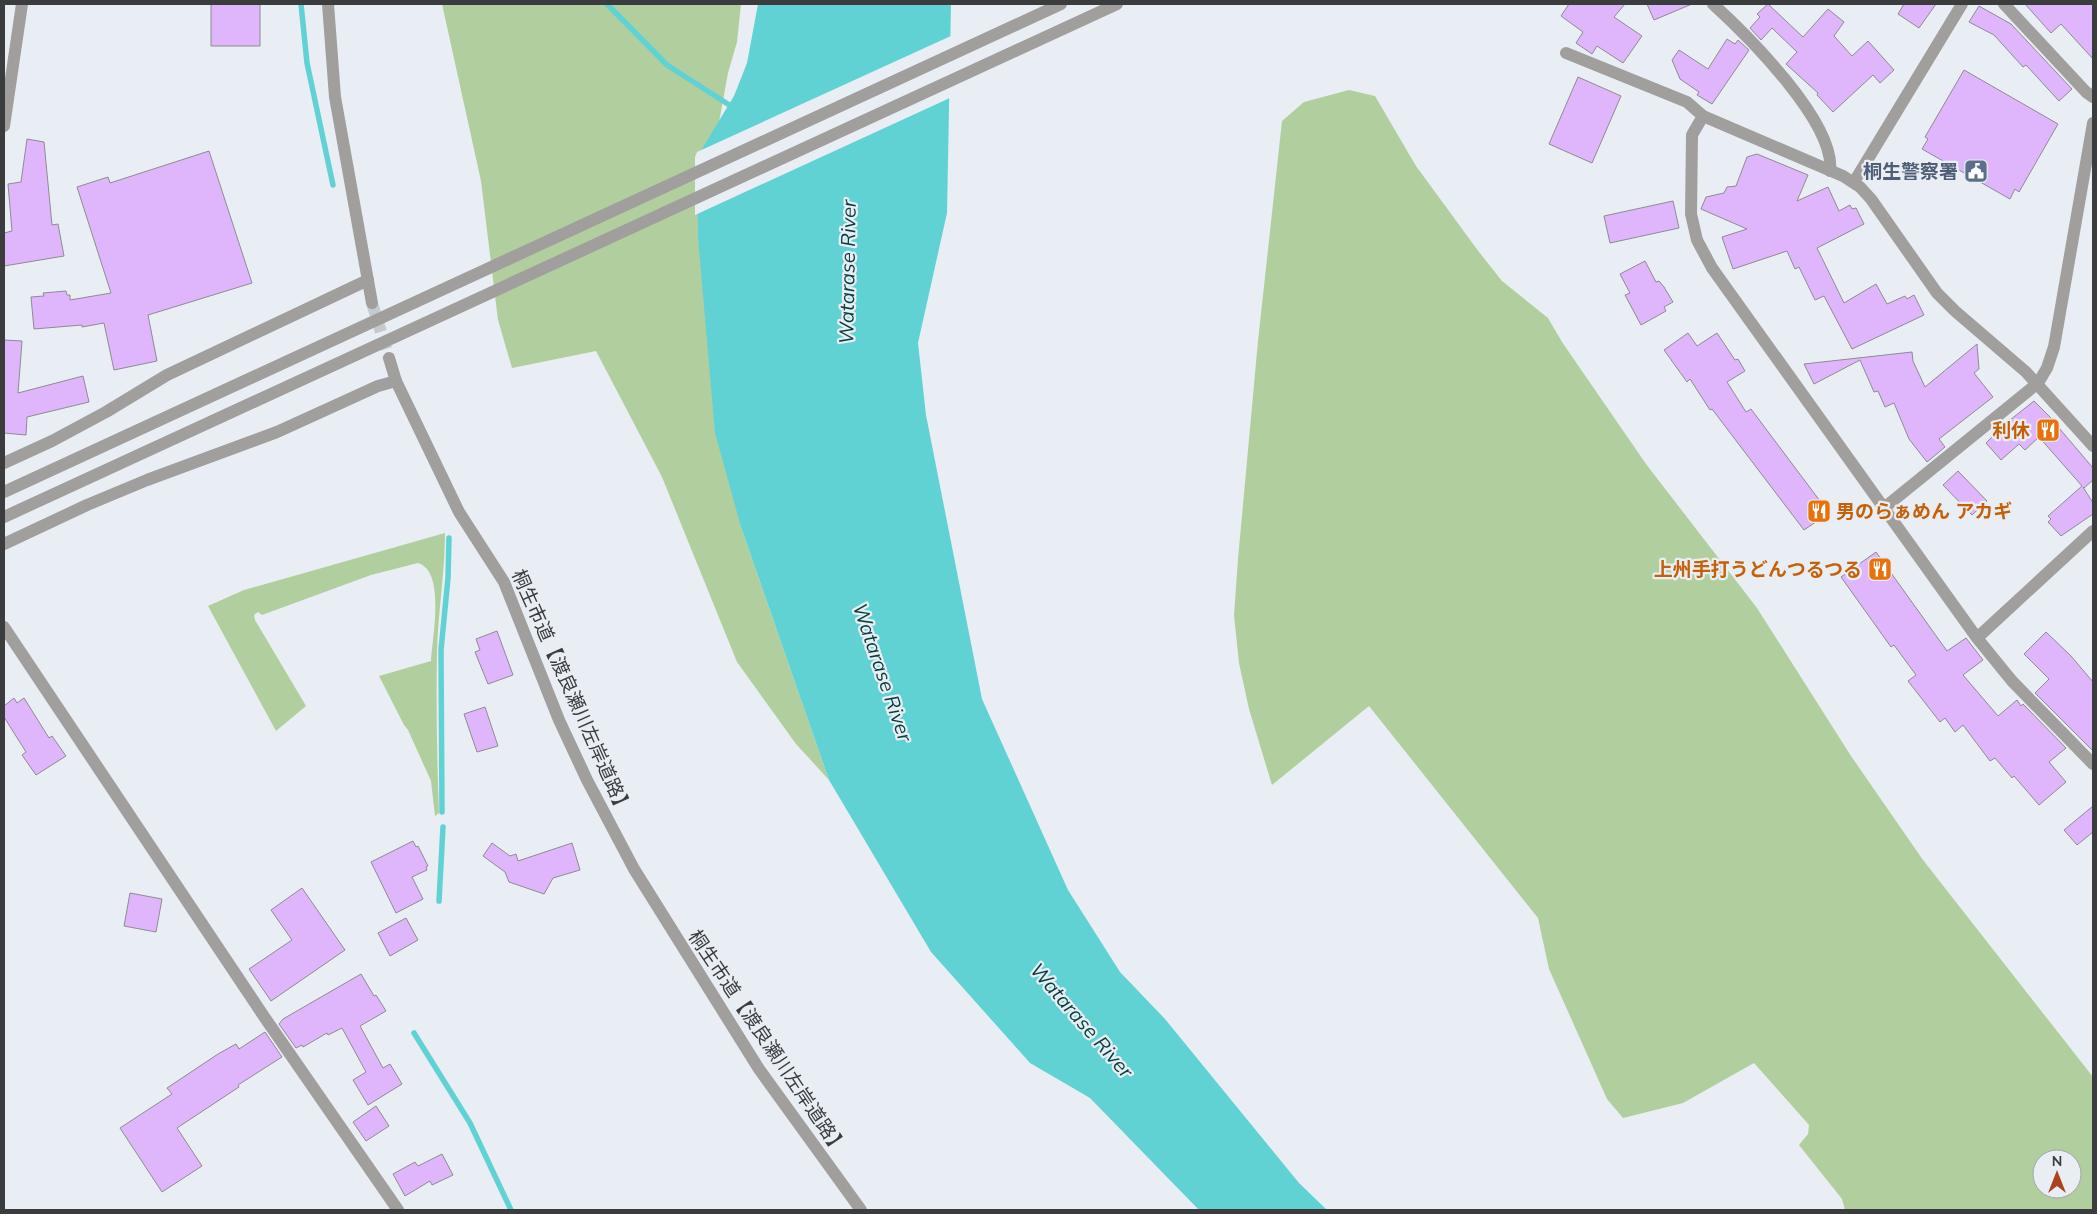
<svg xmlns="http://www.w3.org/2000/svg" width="2097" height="1214" font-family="Mulish,'Noto Sans JP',sans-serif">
  <rect width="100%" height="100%" fill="#e8eef3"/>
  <path fill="#b1cf9e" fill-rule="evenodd" d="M 442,4 L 741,4 L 737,42 L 728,73 L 698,238 L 741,527 L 829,780 L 796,744 L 737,662 L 662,477 L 596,351 L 512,368 L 498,320 L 481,181 Z
    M 1349,90 L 1375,96 L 1416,166 L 1479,252 L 1502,281 L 1548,318 L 1562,342 L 1646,464 L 1757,608 L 1851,756 L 1923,860 L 2093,1077 L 2093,1210 L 1845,1210 L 1842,1199 L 1799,1145 L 1808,1134 L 1809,1125 L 1754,1063 L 1683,1103 L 1623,1118 L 1607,1099 L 1549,969 L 1538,918 L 1369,706 L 1272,785 L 1249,709 L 1239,663 L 1234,615 L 1238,559 L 1258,341 L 1282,121 L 1304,102 ZM 2042,1159 L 2072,1159 L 2072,1189 L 2042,1189 Z
    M 445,533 C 445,572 438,612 437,652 C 436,705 437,759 439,813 L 435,816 L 431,781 L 408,730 L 404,725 L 379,676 L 431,661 C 432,639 446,571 418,563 L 371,575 L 262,615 L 258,612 L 254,615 L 255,620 L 306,706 L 276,731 L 208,606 L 244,590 Z"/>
  <path fill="#61d2d4" d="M 758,4 L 951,4 L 947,213 L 918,343 L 926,415 L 982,699 L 1068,890 L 1120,972 L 1165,1019 L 1299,1183 L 1327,1210 L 1199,1210 L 1090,1098 L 1030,1063 L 931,952 L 829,780 L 741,527 L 715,433 L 698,238 L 697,157 L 734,96 L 747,63 Z"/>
  <path fill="#e8eef3" d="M 953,35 L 952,97 L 695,215 L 695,157 L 697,152 Z"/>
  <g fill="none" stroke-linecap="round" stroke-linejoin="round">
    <path stroke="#61d2d4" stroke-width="5.5" d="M 301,4 L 307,63 L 333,185
      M 607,4 L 667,65 L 734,108
      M 442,812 L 441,650 L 448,578 L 449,538
      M 439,901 L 443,827
      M 414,1033 L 470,1123 L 511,1210"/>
  </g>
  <path fill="#dfb6fb" stroke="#8e8b91" d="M 211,4 L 260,4 L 260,46 L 211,46 Z
    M 1569,4 L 1625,4 L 1614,17 L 1642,36 L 1623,63 L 1597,46 L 1592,54 L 1576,43 L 1583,32 L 1561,16 Z
    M 1647,4 L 1692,4 L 1654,20 Z
    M 1768,4 L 1803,37 L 1828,9 L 1844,22 L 1834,36 L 1852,56 L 1868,41 L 1894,70 L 1880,83 L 1873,75 L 1833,112 L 1817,95 L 1818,93 L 1786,64 L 1797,52 L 1772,28 L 1761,40 L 1750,28 L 1760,17 L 1757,14 Z
    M 1904,4 L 1936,4 L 1919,28 L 1898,14 Z
    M 2025,4 L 2093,4 L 2093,59 L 2061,24 L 2051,33 Z
    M 1979,6 L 2011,24 L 2072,89 L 2059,101 L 2026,65 L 2023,67 L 1994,35 L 1969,22 Z
    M 1727,39 L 1735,44 L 1738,40 L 1749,50 L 1712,104 L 1697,95 L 1699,92 L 1680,79 L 1672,60 L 1679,50 L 1708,69 Z
    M 1964,70 L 2058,124 L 2019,192 L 2015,189 L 2010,199 L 1922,149 L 1928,139 L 1925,137 Z
    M 1578,77 L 1621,96 L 1592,163 L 1549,144 Z
    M 27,139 L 44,142 L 52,225 L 58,224 L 64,256 L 4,266 L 4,233 L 12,231 L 8,184 L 21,182 Z
    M 209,151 L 252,283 L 148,315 L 157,361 L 114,370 L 104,323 L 82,327 L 82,325 L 34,329 L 31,297 L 44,296 L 43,293 L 66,291 L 67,295 L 70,295 L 70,300 L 111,293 L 77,187 L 108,177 L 110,183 Z
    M 1757,154 L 1808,175 L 1797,201 L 1828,187 L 1839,211 L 1850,205 L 1852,209 L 1856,208 L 1864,224 L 1817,248 L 1844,303 L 1876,284 L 1887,304 L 1905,296 L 1907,299 L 1914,295 L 1924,315 L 1852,349 L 1824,296 L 1815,300 L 1799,267 L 1795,269 L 1787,251 L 1733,269 L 1722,237 L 1747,229 L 1701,209 L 1706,197 L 1724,193 L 1727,187 L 1736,186 L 1747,157 Z
    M 1673,201 L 1679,228 L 1610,243 L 1604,216 Z
    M 1645,261 L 1656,282 L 1659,281 L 1664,287 L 1673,302 L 1664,307 L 1666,311 L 1641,325 L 1625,295 L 1630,293 L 1620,274 Z
    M 1688,333 L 1697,346 L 1717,333 L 1735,360 L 1738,359 L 1745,371 L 1727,382 L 1746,412 L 1751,409 L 1829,513 L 1804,530 L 1712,409 L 1710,410 L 1690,379 L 1687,382 L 1664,350 Z
    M 4,340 L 22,341 L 18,393 L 83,376 L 89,402 L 27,417 L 26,435 L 4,433 Z
    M 1977,344 L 1979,369 L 1974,373 L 1993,397 L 1939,439 L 1945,447 L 1927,462 L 1909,439 L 1894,403 L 1885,407 L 1878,391 L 1874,392 L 1860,360 L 1814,384 L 1804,364 L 1912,352 L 1913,361 L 1925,387 Z
    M 2034,401 L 2060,427 L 2059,428 L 2093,468 L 2093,480 L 2084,488 L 2083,487 L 2093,503 L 2093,514 L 2061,536 L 2048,522 L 2051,519 L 2048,516 L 2082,486 L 2039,437 L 2025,450 L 2019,444 L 2001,460 L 1986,443 L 2005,424 Z
    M 1958,471 L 1987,501 L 1972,515 L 1943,485 Z
    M 1876,552 L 1947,651 L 1966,638 L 1983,660 L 1963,675 L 1998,716 L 2017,700 L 2021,706 L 2023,704 L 2066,748 L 2049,762 L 2066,782 L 2039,805 L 2014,776 L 2012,778 L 1995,758 L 1990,761 L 1963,725 L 1955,732 L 1945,718 L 1940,722 L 1908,681 L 1916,675 L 1894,645 L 1891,647 L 1841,577 Z
    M 497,631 L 513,675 L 488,684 L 475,652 L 480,650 L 476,639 Z
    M 2046,632 L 2071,656 L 2093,682 L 2093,751 L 2035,693 L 2049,679 L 2024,654 Z
    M 14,698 L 17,703 L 24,698 L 49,738 L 52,736 L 66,756 L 36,775 L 22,755 L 26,752 L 4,717 L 4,706 Z
    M 485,707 L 498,746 L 477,752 L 464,714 Z
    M 2093,806 L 2093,832 L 2077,845 L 2064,830 Z
    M 413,841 L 416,847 L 418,846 L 428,866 L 426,867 L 427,870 L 412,877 L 423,899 L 396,913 L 371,862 Z
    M 492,843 L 510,856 L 516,854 L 518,861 L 572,843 L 580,870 L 553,878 L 544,894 L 509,882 L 505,872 L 483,856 Z
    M 302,888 L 345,950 L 271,1001 L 249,969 L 292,940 L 271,910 Z
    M 130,893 L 162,899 L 156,932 L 124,926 Z
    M 406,918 L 418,940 L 390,956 L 378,933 Z
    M 361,974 L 374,996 L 376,995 L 386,1011 L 360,1026 L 383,1068 L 390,1064 L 402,1084 L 368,1105 L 353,1080 L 366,1072 L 342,1028 L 328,1035 L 327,1033 L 303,1047 L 302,1045 L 296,1048 L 279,1024 L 283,1019 Z
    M 265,1032 L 282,1057 L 238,1085 L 239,1087 L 177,1128 L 202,1166 L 162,1192 L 120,1128 L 172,1094 L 167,1088 L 218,1054 L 236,1044 L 239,1049 Z
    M 376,1106 L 389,1126 L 366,1141 L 353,1122 Z
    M 442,1154 L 453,1175 L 432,1185 L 430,1181 L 405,1196 L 393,1174 L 415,1162 L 418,1166 Z"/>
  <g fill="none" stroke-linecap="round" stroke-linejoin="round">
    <path stroke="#c5cacf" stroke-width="12" stroke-dasharray="12 6" stroke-linecap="butt" d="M 372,303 L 389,358"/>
    <path stroke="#a19e9e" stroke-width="12" d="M 1713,4 C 1747,35 1836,123 1830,171
      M 2004,4 L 2086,92 L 2093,97
      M 1566,53 L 1687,102 L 1703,116 L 1692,135 L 1691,214 L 1697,240 L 1712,268 L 1977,638 L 2012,681 L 2093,764
      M 4,463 L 52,441 L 106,412 L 167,375 L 368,280
      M 1884,508 L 2038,383
      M 4,544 L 87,505 L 147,480 L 277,432 L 378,386 L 396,381
      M 4,627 L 265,1018 L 398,1210
      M 1977,638 L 2093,531"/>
    <path stroke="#a19e9e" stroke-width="12" d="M 328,4 L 335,97 L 372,303
      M 1703,116 L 1843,176 L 1860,187 L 1871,199 L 1937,293 L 1955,311 L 2026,372 L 2093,446
      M 4,126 L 22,4
      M 1854,182 L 1962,4
      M 389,358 L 396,381 L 459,512 L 504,582 L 559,720 L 587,780 L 634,869 L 759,1069 L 861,1210
      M 2038,383 L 2047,368 L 2054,347 L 2093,123
      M 4,492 L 1061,4
      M 4,517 L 1117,4"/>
  </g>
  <defs>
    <g id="civic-square" transform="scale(1.25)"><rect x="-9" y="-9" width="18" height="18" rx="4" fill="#5c6f8a" stroke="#e8eef3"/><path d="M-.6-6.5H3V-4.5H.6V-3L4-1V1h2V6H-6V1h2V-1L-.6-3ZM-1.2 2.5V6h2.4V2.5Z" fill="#fff"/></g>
    <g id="restaurant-square" transform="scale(1.25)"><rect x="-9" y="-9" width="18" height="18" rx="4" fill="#e8710a" stroke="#e8eef3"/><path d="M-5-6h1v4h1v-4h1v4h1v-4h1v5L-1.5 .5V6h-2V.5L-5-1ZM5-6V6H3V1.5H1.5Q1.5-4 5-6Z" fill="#fff"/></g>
  </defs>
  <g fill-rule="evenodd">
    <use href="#civic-square" x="1976" y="171"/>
    <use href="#restaurant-square" x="2048" y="430"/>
    <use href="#restaurant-square" x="1819" y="511"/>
    <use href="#restaurant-square" x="1880" y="569"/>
  </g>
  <g text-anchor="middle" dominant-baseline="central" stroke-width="4.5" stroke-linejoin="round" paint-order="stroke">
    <g font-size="19" font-weight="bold" fill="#4e5e75" stroke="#e8eef3" text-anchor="end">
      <text x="1958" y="171">桐生警察署</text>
    </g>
    <g font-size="19" font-weight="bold" fill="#c56008" stroke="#e8eef3" text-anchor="end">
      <text x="2030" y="430">利休</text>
      <text x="1836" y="511" text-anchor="start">男のらぁめん アカギ</text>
      <text x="1862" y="569">上州手打うどんつるつる</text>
    </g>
    <g font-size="19" fill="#3a3c3e" stroke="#e8eef3">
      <text transform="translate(572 692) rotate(66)">桐生市道【渡良瀬川左岸道路】</text>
      <text transform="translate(768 1042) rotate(56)">桐生市道【渡良瀬川左岸道路】</text>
    </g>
    <g font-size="20" font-style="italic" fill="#063e3e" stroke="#e8eef3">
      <text transform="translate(847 272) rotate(-89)">Watarase River</text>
      <text transform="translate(883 672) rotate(71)">Watarase River</text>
      <text transform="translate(1082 1020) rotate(49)">Watarase River</text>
    </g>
  </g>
  <rect width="2097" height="1214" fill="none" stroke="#3a3c3e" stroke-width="10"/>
  <g transform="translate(2057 1174)"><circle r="24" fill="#e8eef3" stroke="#a2a7ab"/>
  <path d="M0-4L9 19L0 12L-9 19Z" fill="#aa441c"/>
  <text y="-8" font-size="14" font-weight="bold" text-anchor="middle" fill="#3a3c3e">N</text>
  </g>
</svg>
